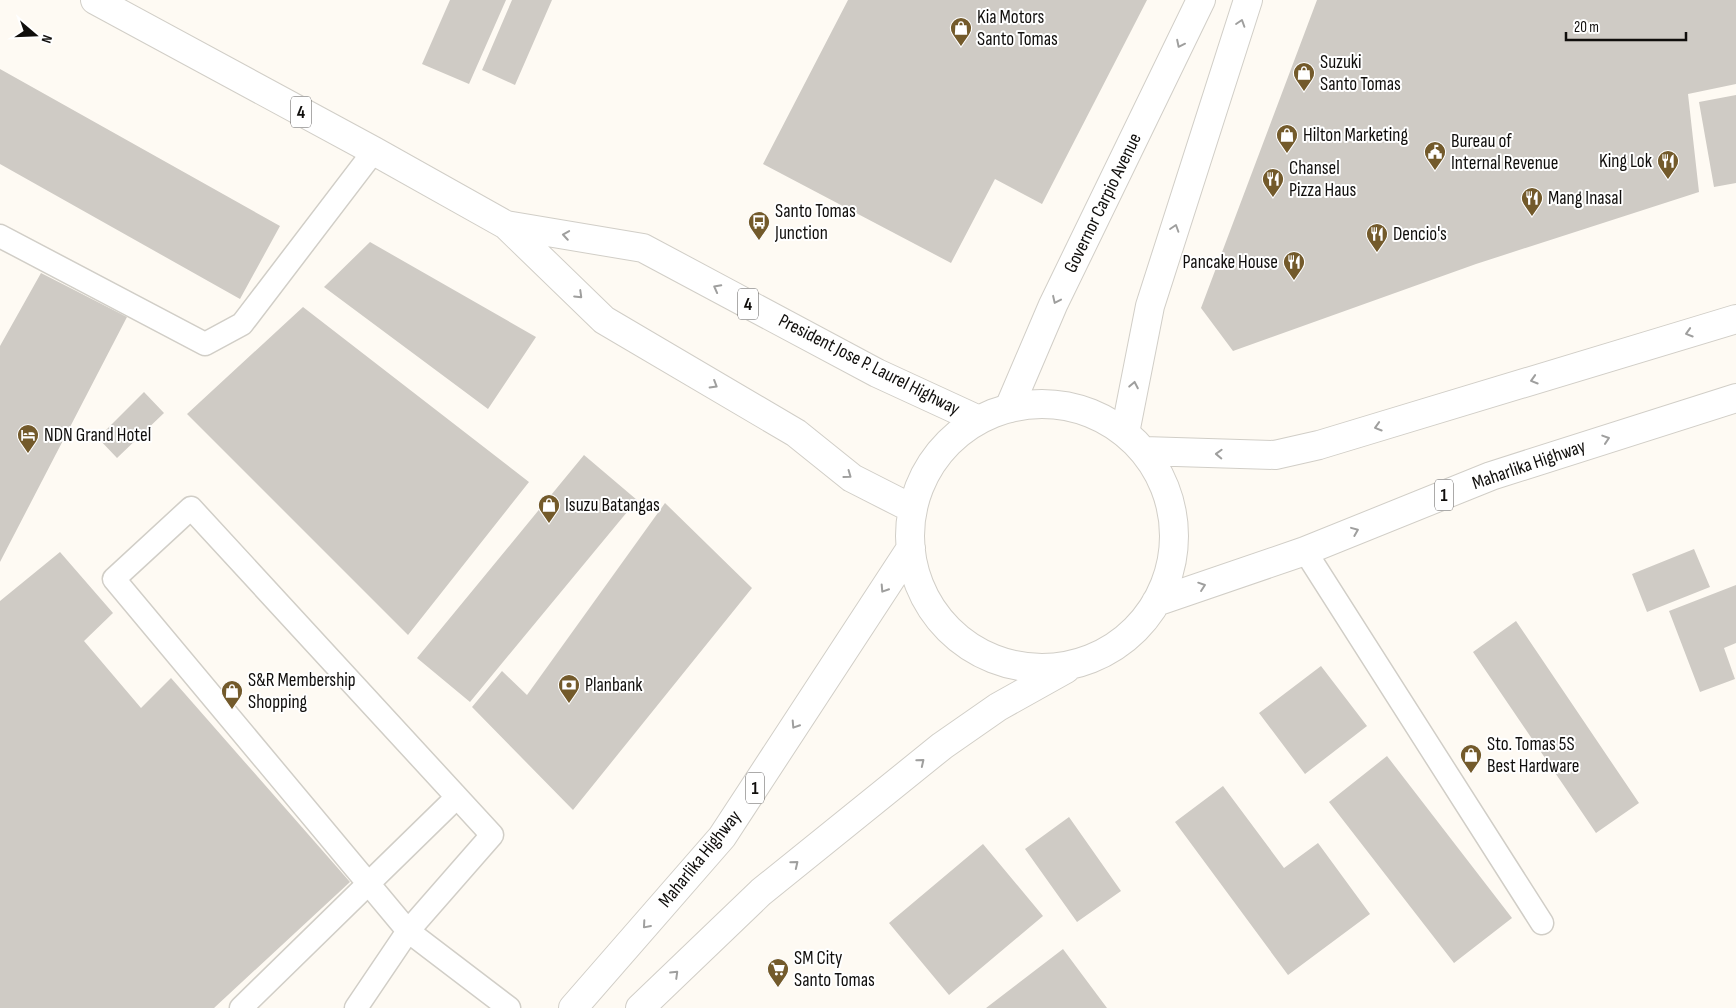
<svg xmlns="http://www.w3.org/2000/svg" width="1736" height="1008" font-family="'Sofia Sans Condensed',sans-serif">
  <rect width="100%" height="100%" fill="#fefaf3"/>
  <path fill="#cfcbc5" d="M 450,0 L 506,0 L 469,84 L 422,64 Z
    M 512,0 L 552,0 L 515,85 L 482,70 Z
    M 848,0 L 1147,0 L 1042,204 L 995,179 L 951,263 L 763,164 Z
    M 1317,0 L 1736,0 L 1736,84 L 1688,94 L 1699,192 L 1476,264 L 1233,351 L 1201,308 Z
    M 0,69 L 280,226 L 240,299 L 0,164 Z
    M 1736,95 L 1736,183 L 1714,187 L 1699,102 Z
    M 370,242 L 536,337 L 488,409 L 324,287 Z
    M 41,273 L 127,317 L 0,562 L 0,346 Z
    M 303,307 L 529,482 L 408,635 L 187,414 Z
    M 144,392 L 164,413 L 117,458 L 98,438 Z
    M 584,455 L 637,500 L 470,702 L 417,658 Z
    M 665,503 L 752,588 L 573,810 L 472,707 L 502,671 L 527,695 Z
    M 1694,549 L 1710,587 L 1647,612 L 1632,574 Z
    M 60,552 L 113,613 L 84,641 L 141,708 L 171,678 L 350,882 L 214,1008 L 0,1008 L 0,601 Z
    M 1736,585 L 1736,643 L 1724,648 L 1735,679 L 1700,692 L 1669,611 Z
    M 1516,621 L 1639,803 L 1596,833 L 1473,652 Z
    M 1321,666 L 1367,726 L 1305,774 L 1259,713 Z
    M 1387,756 L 1512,918 L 1454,963 L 1329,802 Z
    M 1223,786 L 1284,868 L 1318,843 L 1370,914 L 1288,975 L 1175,822 Z
    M 1069,817 L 1121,891 L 1077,922 L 1025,849 Z
    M 983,844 L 1043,916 L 949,995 L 889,923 Z
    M 1063,949 L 1107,1008 L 986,1008 Z"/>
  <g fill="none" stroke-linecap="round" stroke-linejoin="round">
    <g stroke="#d1cec7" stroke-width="25">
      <path id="service" d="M 0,236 L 205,344 L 242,324 L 374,151
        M 1305,551 L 1542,923
        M 241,1008 L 457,797
        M 356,1008 L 408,931 L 492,835 L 191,508 L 114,579 L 408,931 L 509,1008"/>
    </g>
    <g stroke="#d1cec7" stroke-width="30">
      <path id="secondary" d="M 1009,408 L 1053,305 L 1201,0
        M 1125,433 L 1150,306 L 1248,0"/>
    </g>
    <g stroke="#d1cec7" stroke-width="30">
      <path id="trunk" d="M 95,0 L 374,151 L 506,225 L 604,320 L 796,433 L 852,478 L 913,509
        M 506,225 L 643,248 L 877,373 L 979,420
        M910 536a132 132 0 1 1 264 0a132 132 0 1 1-264 0Z
        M 1144,451 L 1275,455 L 1319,445 L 1736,319
        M 1156,602 L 1305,551 L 1491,476 L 1736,398
        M 573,1008 L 722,837 L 911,548
        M 640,1008 L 761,892 L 942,746 L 998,707 L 1066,669"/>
    </g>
    <use href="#service" stroke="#fff" stroke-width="22"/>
    <use href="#secondary" stroke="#fff" stroke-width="28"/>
    <use href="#trunk" stroke="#fff" stroke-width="28"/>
  </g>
  <defs><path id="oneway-chevron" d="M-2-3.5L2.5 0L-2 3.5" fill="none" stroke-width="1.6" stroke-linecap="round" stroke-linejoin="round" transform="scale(1.25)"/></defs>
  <g stroke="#9f9f9e">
    <use href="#oneway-chevron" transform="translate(1241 23) rotate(-72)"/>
    <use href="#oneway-chevron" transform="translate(1180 44) rotate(116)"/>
    <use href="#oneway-chevron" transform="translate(1175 228) rotate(-72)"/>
    <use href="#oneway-chevron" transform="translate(566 235) rotate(-171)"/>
    <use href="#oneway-chevron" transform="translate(717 288) rotate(-152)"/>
    <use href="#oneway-chevron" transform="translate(579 295) rotate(44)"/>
    <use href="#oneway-chevron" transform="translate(1056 300) rotate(115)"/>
    <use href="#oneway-chevron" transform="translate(1689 333) rotate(163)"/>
    <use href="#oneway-chevron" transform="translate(1534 380) rotate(163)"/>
    <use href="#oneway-chevron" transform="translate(714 385) rotate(31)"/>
    <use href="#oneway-chevron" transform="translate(1134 385) rotate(-79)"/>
    <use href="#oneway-chevron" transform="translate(1378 427) rotate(163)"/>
    <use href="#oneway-chevron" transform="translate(1606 439) rotate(-18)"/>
    <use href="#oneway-chevron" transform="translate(1219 454) rotate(-178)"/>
    <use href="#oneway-chevron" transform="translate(848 475) rotate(36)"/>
    <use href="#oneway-chevron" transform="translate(1355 531) rotate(-22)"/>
    <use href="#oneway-chevron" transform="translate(1202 586) rotate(-19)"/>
    <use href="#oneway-chevron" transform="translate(884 589) rotate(123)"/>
    <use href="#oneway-chevron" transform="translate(795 725) rotate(123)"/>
    <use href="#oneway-chevron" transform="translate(921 762) rotate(-39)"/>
    <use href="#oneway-chevron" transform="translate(795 864) rotate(-39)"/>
    <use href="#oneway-chevron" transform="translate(646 925) rotate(131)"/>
    <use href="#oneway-chevron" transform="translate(675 974) rotate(-44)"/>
  </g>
  <defs>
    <g id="shop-pin" transform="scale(1.125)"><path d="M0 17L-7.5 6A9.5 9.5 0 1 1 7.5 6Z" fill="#735a2b" stroke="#fff"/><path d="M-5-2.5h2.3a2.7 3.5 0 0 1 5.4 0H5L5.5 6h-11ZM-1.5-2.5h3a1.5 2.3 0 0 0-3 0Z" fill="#fff"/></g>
    <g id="civic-pin" transform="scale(1.125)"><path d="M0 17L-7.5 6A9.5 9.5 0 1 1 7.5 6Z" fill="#735a2b" stroke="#fff"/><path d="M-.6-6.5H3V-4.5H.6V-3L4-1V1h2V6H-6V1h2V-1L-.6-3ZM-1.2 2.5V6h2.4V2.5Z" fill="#fff"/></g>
    <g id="restaurant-pin" transform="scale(1.125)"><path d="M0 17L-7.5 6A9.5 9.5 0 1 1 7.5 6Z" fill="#735a2b" stroke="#fff"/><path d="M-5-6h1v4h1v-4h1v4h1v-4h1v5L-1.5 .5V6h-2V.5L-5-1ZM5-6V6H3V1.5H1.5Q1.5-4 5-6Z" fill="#fff"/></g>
    <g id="bus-pin" transform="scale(1.125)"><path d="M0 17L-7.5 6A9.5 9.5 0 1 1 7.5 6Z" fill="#735a2b" stroke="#fff"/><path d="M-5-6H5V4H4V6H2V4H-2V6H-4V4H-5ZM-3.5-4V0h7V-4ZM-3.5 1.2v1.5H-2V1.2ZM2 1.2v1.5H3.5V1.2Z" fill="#fff"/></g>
    <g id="hotel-pin" transform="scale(1.125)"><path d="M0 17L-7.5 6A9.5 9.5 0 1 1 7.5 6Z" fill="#735a2b" stroke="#fff"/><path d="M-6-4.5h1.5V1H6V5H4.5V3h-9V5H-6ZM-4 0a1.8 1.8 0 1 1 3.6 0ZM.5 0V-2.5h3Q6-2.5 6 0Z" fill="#fff"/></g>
    <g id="bank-pin" transform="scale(1.125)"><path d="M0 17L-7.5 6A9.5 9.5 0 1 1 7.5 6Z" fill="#735a2b" stroke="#fff"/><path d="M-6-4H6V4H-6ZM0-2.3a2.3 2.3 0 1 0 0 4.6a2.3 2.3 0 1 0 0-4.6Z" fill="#fff"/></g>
    <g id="supermarket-pin" transform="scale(1.125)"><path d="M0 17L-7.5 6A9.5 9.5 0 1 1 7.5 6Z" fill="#735a2b" stroke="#fff"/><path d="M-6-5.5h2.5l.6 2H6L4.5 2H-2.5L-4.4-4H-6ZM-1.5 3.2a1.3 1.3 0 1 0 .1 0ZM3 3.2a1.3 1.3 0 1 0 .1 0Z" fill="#fff"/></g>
  </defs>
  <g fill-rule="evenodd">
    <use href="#shop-pin" x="961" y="28"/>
    <use href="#shop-pin" x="1304" y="73"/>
    <use href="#shop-pin" x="1287" y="135"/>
    <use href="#civic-pin" x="1435" y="152"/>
    <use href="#restaurant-pin" x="1668" y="161"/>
    <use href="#restaurant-pin" x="1273" y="179"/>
    <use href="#restaurant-pin" x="1532" y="198"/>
    <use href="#bus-pin" x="759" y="222"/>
    <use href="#restaurant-pin" x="1377" y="234"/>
    <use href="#restaurant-pin" x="1294" y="262"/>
    <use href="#hotel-pin" x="28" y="435"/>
    <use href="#shop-pin" x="549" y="505"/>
    <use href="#bank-pin" x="569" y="685"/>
    <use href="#shop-pin" x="232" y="691"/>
    <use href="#shop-pin" x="1471" y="755"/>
    <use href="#supermarket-pin" x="778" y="969"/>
  </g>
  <g text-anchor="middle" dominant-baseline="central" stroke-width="4" stroke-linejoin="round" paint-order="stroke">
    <g fill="#fff" stroke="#585655" stroke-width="1">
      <rect x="291" y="96.5" width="20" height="31" rx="4"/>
      <rect x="738" y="288.5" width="20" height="31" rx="4"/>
      <rect x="1435" y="479.5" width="18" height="31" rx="4"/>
      <rect x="746" y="772.5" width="18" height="31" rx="4"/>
    </g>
    <g font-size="18" font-weight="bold" fill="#100e0c">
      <text x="301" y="112">4</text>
      <text x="748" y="304">4</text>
      <text x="1444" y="495">1</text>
      <text x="755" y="788">1</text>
    </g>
    <g font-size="19" fill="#100e0c" stroke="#fff" text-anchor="start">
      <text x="977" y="17">Kia Motors<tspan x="977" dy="22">Santo Tomas</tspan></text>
      <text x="1320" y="62">Suzuki<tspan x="1320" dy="22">Santo Tomas</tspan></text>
      <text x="1303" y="135">Hilton Marketing</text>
      <text x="1451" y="141">Bureau of<tspan x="1451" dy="22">Internal Revenue</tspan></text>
      <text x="1652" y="161" text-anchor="end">King Lok</text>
      <text x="1289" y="168">Chansel<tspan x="1289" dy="22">Pizza Haus</tspan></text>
      <text x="1548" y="198">Mang Inasal</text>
      <text x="775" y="211">Santo Tomas<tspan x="775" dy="22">Junction</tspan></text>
      <text x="1393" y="234">Dencio's</text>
      <text x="1278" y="262" text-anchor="end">Pancake House</text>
      <text x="44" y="435">NDN Grand Hotel</text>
      <text x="565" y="505">Isuzu Batangas</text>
      <text x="248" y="680">S&amp;R Membership<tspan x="248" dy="22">Shopping</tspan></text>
      <text x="585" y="685">Planbank</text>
      <text x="1487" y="744">Sto. Tomas 5S<tspan x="1487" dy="22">Best Hardware</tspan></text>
      <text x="794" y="958">SM City<tspan x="794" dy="22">Santo Tomas</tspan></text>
    </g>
    <g font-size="19" fill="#100e0c" stroke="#fff">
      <text transform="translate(1103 203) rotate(-64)">Governor Carpio Avenue</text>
      <text transform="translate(869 365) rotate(27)">President Jose P. Laurel Highway</text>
      <text transform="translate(1529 465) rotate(-19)">Maharlika Highway</text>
      <text transform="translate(700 859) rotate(-51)">Maharlika Highway</text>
    </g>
  </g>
  <g transform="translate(35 35) rotate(109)" stroke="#ffffff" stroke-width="4" paint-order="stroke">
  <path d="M0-4L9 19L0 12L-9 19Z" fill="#100e0c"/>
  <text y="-8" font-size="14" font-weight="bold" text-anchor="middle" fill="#100e0c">N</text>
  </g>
  <path d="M1566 32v8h120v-8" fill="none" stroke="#100e0c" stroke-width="2.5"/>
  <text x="1574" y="32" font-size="15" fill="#100e0c" stroke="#ffffff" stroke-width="4" paint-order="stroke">20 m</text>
</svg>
